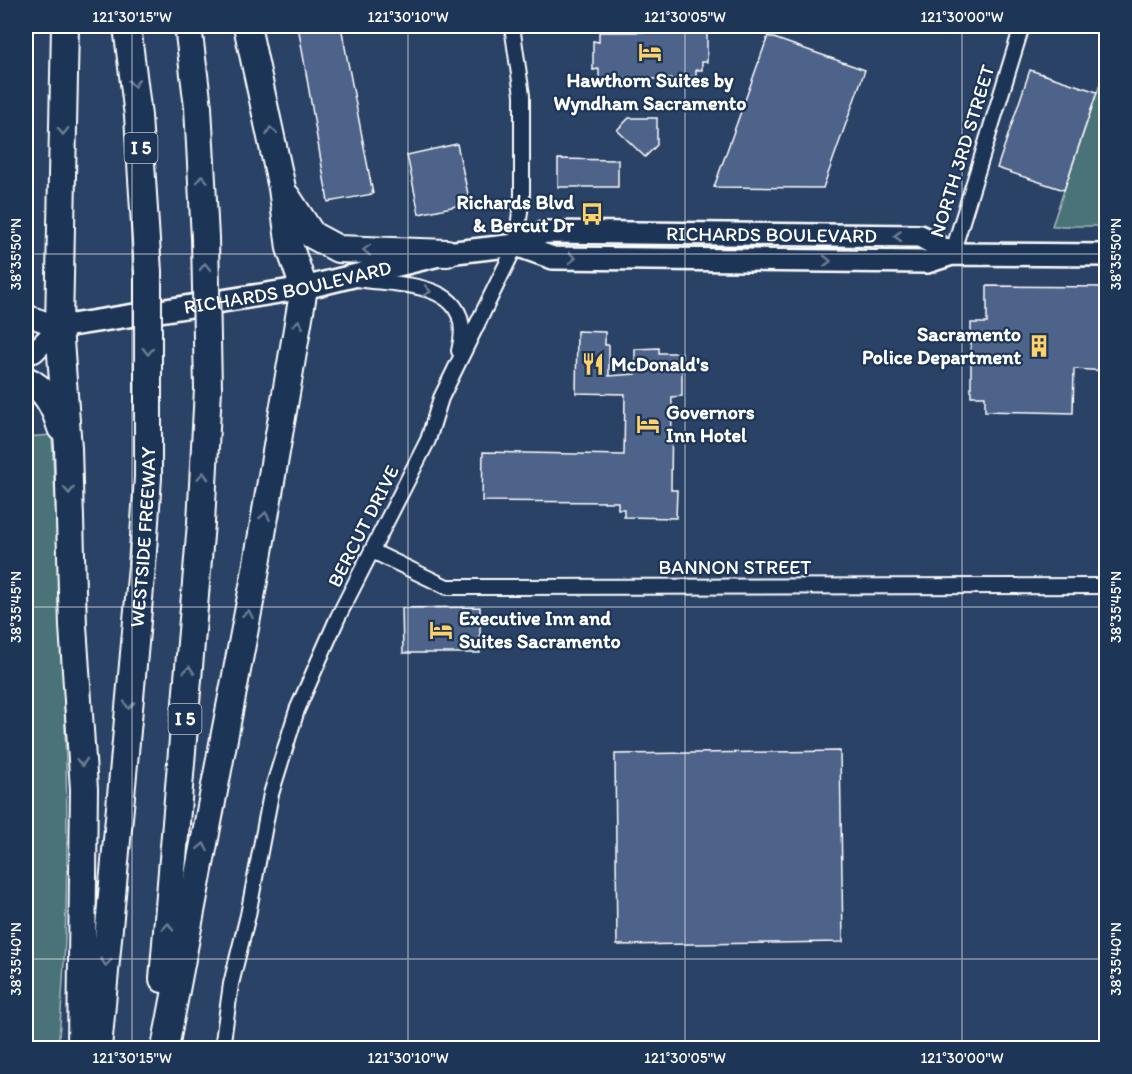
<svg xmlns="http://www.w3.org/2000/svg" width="1132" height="1074" font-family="Itim,sans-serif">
  <rect width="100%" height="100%" fill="#2a4265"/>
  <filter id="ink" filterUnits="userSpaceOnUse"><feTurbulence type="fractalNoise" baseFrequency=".0167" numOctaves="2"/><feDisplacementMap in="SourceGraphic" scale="12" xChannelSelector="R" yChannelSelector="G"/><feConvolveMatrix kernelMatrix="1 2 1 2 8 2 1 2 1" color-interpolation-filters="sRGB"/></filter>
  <g filter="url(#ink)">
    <path fill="#4a7378" stroke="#a4b9bc" stroke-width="1.5" d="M 1105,69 L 1106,205 L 1103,219 L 1106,219 L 1106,226 L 1052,226 Z
      M 52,435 C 61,640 77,844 58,1048 L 26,1048 L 26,437 Z"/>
    <path fill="#4e6389" stroke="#fff" stroke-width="1.5" d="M 298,26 L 341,26 L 373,194 L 328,202 Z
      M 599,32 L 707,32 L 707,62 L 702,62 L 702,70 L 696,70 L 696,77 L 690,77 L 690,79 L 599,79 L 599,69 L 593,70 L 593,41 L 599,42 Z
      M 768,36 L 865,70 L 823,188 L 714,187 Z
      M 1030,70 L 1097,92 L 1064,190 L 997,168 Z
      M 629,118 L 657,118 L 657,145 L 645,157 L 617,130 Z
      M 457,144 L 470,203 L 419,214 L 407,155 Z
      M 558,159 L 618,160 L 618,187 L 558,187 Z
      M 987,286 L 1107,287 L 1107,371 L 1074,369 L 1073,413 L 985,411 L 985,396 L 971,396 L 971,323 L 987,323 Z
      M 577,331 L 605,332 L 605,345 L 609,345 L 609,376 L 635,374 L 635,349 L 659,348 L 659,353 L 682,353 L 682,396 L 672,397 L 671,490 L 677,490 L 676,518 L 624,517 L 624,509 L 618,509 L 618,502 L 482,501 L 483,452 L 624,455 L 625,394 L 576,393 Z
      M 480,607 L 480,653 L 403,653 L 402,608 Z
      M 840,751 L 843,942 L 617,945 L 615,754 Z"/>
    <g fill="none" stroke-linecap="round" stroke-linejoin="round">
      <g stroke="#fff" stroke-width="18">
        <path id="street" d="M 952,254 L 1022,26
          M 357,279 C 404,286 477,281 459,351
          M 372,551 L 447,587 L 1106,586
          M 222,1048 L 231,984 L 248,915 L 271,794 L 297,710 L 338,617 L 428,440 L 441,398 L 516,245 L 522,195 L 522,95 L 512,26"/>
      </g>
      <g stroke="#fff" stroke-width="24">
        <path id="secondary" d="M 26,315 L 59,327 L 34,352 L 26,353"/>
      </g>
      <g stroke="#fff" stroke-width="26">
        <g id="primary">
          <path d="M 516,245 L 553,258 L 927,262 L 952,254 L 1106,255"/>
          <path id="s1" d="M 59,327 L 304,288 L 447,253 L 516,245 L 545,232 L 920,236 L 952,254"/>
        </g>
      </g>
      <g stroke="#fff" stroke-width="30">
        <g id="highway">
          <path d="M 65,26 L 59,327 L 68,448 L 73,626 L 84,789 L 81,1048"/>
          <path d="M 127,26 L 138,116 L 148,272"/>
          <path d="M 188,26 L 198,107 L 205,238"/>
          <path d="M 287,197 L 312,235 L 338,249 L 447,253"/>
          <path d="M 26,380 C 46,388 55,409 61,428"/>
          <path d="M 163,979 L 201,523 L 208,389"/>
          <path id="s2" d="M 98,1048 L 142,566 L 148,477 L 148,395"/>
          <path d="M 165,1048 L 254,581 L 304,288 L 290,248 L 282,188 L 247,26"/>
        </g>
      </g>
      <use href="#street" stroke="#1d3557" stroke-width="14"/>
      <use href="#secondary" stroke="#1d3557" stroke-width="20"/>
      <use href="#primary" stroke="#1d3557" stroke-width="21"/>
      <use href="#highway" stroke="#1d3557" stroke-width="26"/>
      <g stroke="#fff" stroke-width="30" stroke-linecap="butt">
        <path id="highway-bridge" d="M 205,238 L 208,389
          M 148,272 L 148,395"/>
      </g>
      <use href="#highway-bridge" stroke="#1d3557" stroke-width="26"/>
    </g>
    <defs><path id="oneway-chevron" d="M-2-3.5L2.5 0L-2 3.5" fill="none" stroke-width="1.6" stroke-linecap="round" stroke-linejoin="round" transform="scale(1.5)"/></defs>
    <g stroke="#6c7c92">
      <use href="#oneway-chevron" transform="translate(134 83) rotate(83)"/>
      <use href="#oneway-chevron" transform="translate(63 131) rotate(91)"/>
      <use href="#oneway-chevron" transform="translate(271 131) rotate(-101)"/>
      <use href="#oneway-chevron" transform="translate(202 179) rotate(-93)"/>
      <use href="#oneway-chevron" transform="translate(898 236) rotate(-180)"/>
      <use href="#oneway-chevron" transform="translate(367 250) rotate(-178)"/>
      <use href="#oneway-chevron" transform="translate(572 258) rotate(1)"/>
      <use href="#oneway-chevron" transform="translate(827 261) rotate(1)"/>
      <use href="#oneway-chevron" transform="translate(205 267) rotate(-91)"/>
      <use href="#oneway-chevron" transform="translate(427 291) rotate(11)"/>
      <use href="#oneway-chevron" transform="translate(298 324) rotate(-80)"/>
      <use href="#oneway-chevron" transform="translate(148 351) rotate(90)"/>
      <use href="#oneway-chevron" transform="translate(203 476) rotate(-87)"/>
      <use href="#oneway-chevron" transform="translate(69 490) rotate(88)"/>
      <use href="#oneway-chevron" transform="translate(265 516) rotate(-80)"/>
      <use href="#oneway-chevron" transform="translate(248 614) rotate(-79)"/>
      <use href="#oneway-chevron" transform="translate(189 670) rotate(-85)"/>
      <use href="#oneway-chevron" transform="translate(129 705) rotate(95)"/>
      <use href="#oneway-chevron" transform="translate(82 762) rotate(87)"/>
      <use href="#oneway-chevron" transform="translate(203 847) rotate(-79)"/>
      <use href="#oneway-chevron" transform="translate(168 927) rotate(-85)"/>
      <use href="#oneway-chevron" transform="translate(106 962) rotate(95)"/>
    </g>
  </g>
  <path fill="none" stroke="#fff" stroke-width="1.5" stroke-opacity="0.45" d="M 132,26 L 132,1048M 408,26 L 408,1048M 685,26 L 685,1048M 962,26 L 962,1048M 26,254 L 1106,254M 26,607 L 1106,607M 26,959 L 1106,959"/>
  <defs>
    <g id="hotel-bare" transform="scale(1.8)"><path d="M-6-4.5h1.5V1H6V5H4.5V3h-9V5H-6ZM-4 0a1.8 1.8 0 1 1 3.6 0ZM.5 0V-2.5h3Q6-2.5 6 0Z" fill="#ffd166" stroke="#1d3557" stroke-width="2.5" paint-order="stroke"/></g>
    <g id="bus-bare" transform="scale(1.8)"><path d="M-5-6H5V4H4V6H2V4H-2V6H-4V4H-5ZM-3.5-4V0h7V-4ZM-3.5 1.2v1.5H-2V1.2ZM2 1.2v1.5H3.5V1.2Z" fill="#ffd166" stroke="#1d3557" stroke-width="2.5" paint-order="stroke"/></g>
    <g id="building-bare" transform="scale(1.8)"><path d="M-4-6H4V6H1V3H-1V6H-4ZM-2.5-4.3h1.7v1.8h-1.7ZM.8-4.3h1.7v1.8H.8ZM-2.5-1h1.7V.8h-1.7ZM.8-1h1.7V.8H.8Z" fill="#ffd166" stroke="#1d3557" stroke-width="2.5" paint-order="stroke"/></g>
    <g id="restaurant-bare" transform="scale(1.8)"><path d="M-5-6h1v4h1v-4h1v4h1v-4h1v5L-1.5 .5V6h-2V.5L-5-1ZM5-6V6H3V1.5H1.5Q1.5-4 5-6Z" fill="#ffd166" stroke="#1d3557" stroke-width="2.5" paint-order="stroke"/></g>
  </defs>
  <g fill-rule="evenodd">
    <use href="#hotel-bare" x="650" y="52"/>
    <use href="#bus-bare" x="592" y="214"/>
    <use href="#building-bare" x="1039" y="346"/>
    <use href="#restaurant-bare" x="593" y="364"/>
    <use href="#hotel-bare" x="648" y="424"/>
    <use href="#hotel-bare" x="441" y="630"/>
  </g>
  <g text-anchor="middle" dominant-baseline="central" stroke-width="4.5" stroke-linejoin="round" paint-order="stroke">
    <g fill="#1d3557" stroke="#bbc2cd" stroke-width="1.5">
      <rect x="124.5" y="133" width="33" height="30" rx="4.5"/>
      <rect x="168.5" y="704" width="33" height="30" rx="4.5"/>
    </g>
    <g font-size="18" font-weight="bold" fill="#fff">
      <text x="141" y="148">I 5</text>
      <text x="185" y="719">I 5</text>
    </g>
    <g font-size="20" font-weight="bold" fill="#fff" stroke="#1d3557" text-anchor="start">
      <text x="650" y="80" text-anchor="middle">Hawthorn Suites by<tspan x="650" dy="23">Wyndham Sacramento</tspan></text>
      <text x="574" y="202" text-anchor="end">Richards Blvd<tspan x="574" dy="23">&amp; Bercut Dr</tspan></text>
      <text x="1021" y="334" text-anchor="end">Sacramento<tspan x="1021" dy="23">Police Department</tspan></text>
      <text x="611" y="364">McDonald's</text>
      <text x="666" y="412">Governors<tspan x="666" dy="23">Inn Hotel</tspan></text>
      <text x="459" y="618">Executive Inn and<tspan x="459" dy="23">Suites Sacramento</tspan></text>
    </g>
    <g font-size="20" fill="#fff" stroke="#1d3557">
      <text transform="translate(962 151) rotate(-73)">NORTH 3RD STREET</text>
      <text stroke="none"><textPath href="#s1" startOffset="723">RICHARDS BOULEVARD</textPath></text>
      <text stroke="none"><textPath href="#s1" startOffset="232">RICHARDS BOULEVARD</textPath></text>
      <text transform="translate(363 526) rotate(-63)">BERCUT DRIVE</text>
      <text stroke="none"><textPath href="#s2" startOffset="513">WESTSIDE FREEWAY</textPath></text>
      <text x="735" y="567">BANNON STREET</text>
    </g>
  </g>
  <rect width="1132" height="1074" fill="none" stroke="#1d3557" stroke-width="66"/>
  <rect x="33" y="33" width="1066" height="1008" fill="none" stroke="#fff" stroke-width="2"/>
  <g font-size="15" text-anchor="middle" fill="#fff">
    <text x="132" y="22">121°30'15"W</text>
    <text x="408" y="22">121°30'10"W</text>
    <text x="685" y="22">121°30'05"W</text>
    <text x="962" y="22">121°30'00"W</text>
    <text transform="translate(16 254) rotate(-90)" y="5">38°35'50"N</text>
    <text transform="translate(1116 254) rotate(-90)" y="5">38°35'50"N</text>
    <text transform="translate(16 607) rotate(-90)" y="5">38°35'45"N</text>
    <text transform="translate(1116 607) rotate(-90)" y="5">38°35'45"N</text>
    <text transform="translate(16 959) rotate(-90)" y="5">38°35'40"N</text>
    <text transform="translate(1116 959) rotate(-90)" y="5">38°35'40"N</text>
    <text x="132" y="1063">121°30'15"W</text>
    <text x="408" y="1063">121°30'10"W</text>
    <text x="685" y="1063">121°30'05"W</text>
    <text x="962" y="1063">121°30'00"W</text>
  </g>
</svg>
